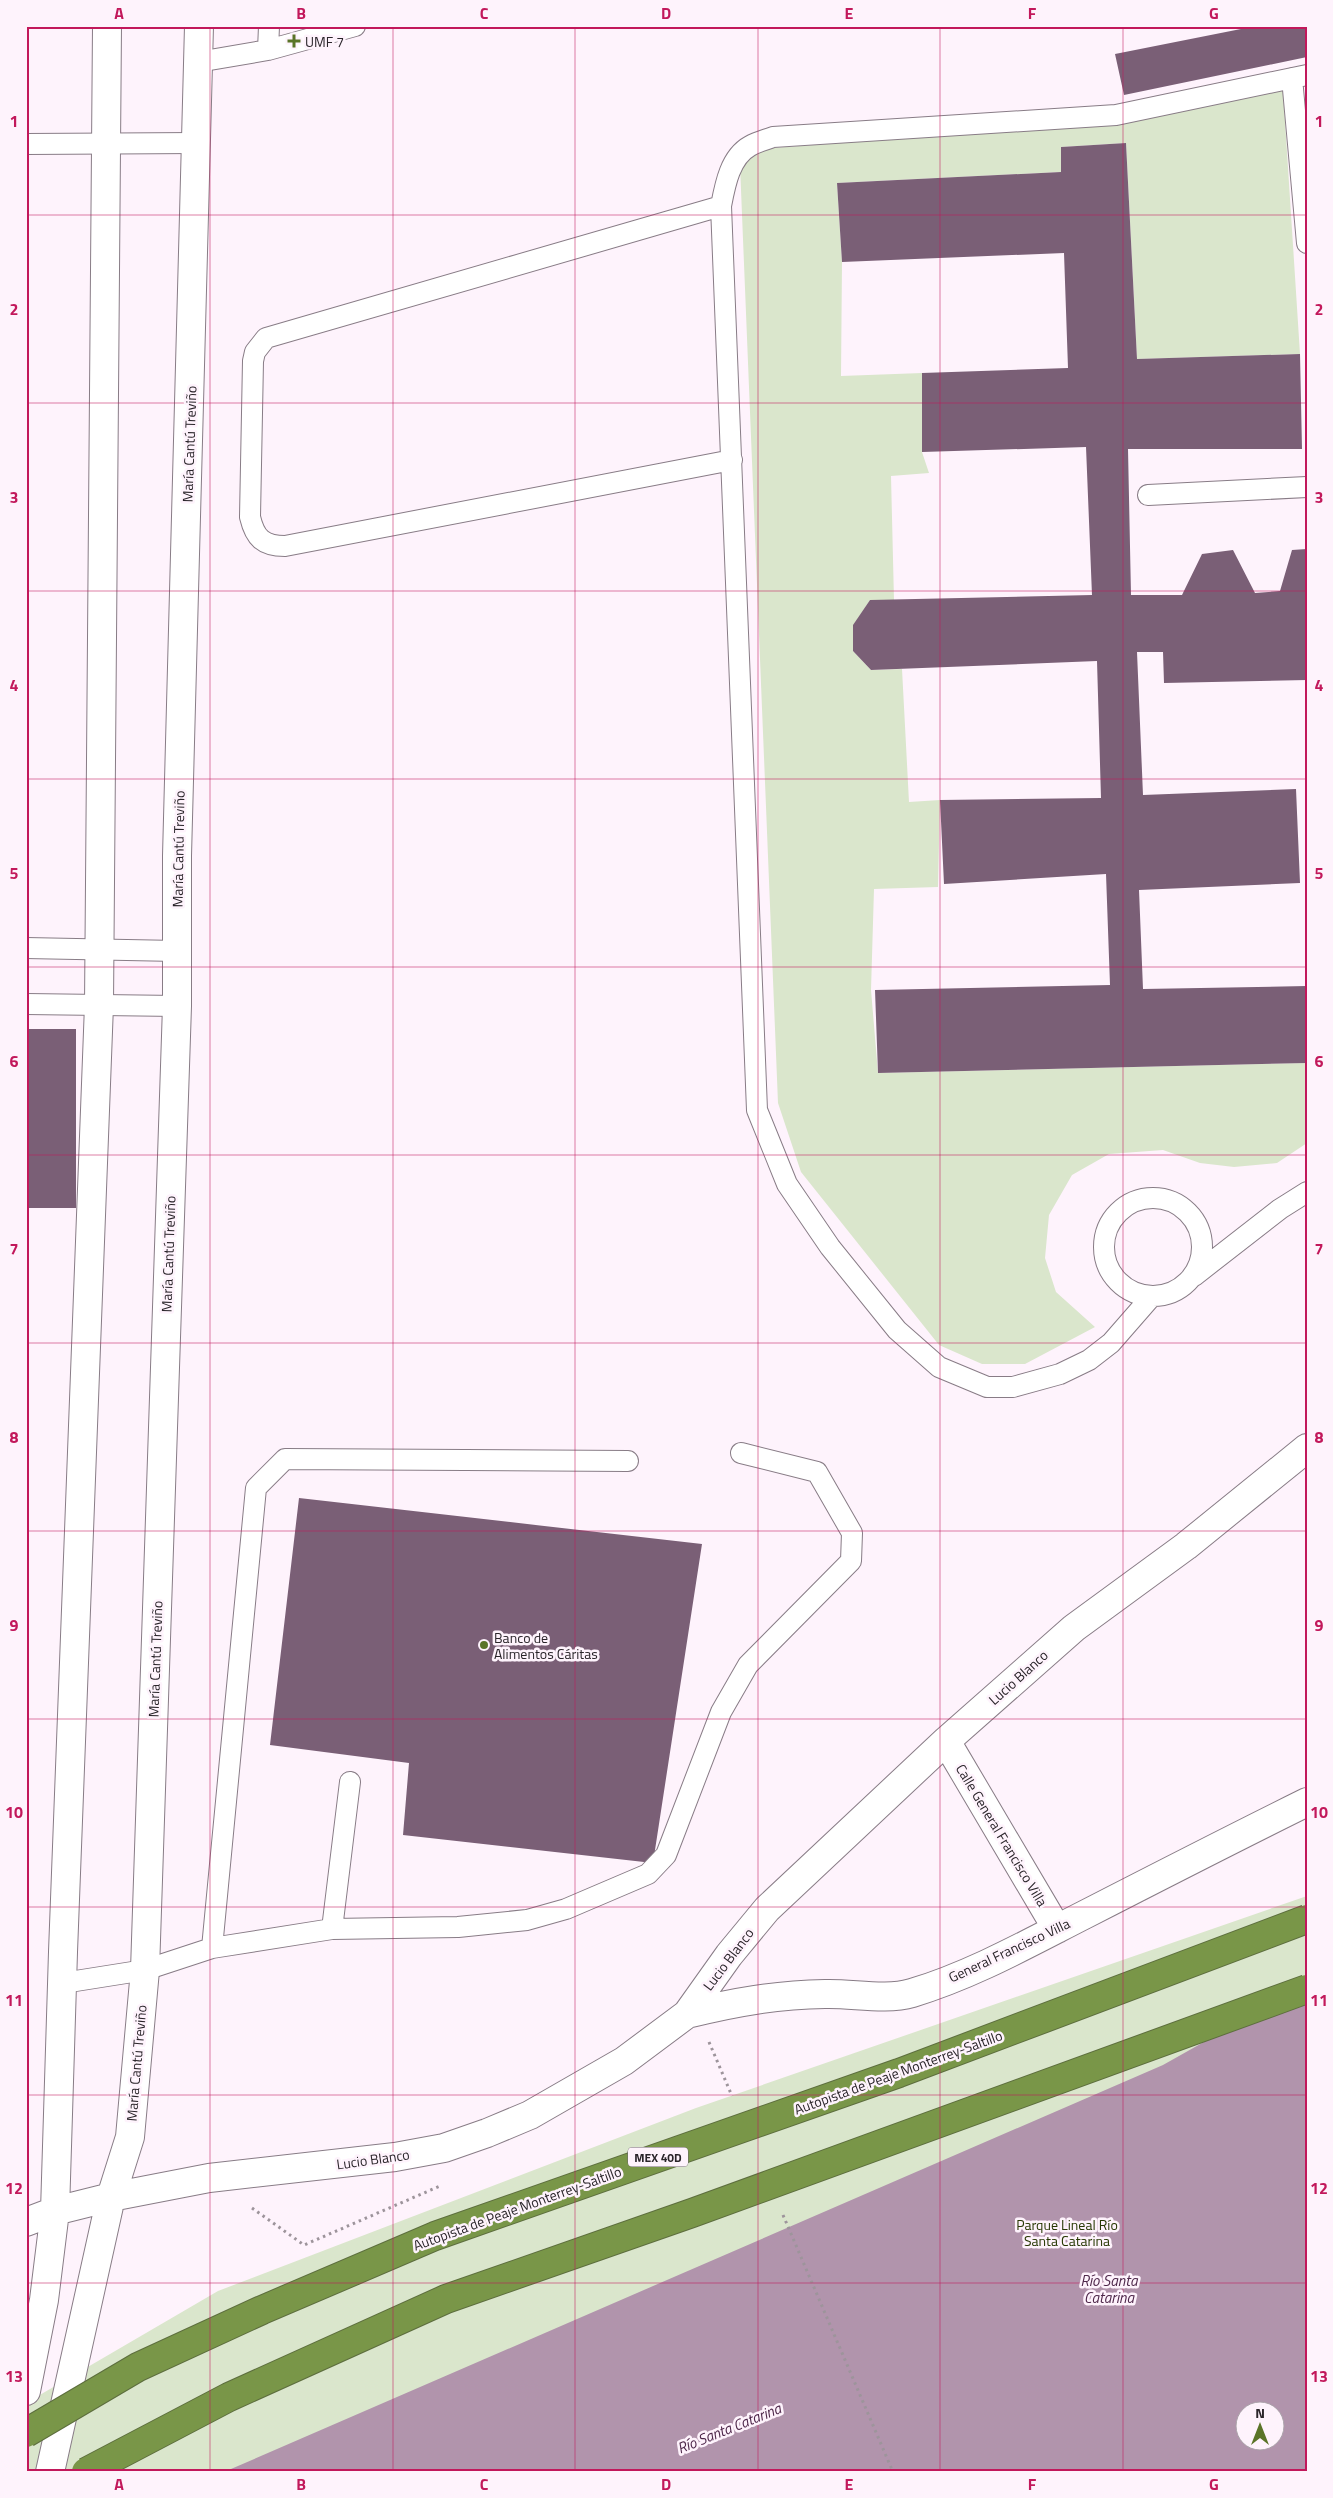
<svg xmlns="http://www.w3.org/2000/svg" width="1333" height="2498" font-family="'Titillium Web',sans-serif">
  <rect width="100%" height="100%" fill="#fef3fc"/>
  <path fill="#dae6cc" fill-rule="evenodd" d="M 1283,90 L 1300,354 L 1137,359 L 1126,143 L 1061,147 L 1061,172 L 837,183 L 842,262 L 841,376 L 922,373 L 922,452 L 929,473 L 891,476 L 894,600 L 870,600 L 853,626 L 853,651 L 871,670 L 902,669 L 909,802 L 940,800 L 938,887 L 874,889 L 871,990 L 878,1073 L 1307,1063 L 1307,1143 L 1277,1163 L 1234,1167 L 1200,1163 L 1163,1150 L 1109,1154 L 1072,1175 L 1049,1215 L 1045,1258 L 1056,1292 L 1095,1327 L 1025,1364 L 982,1364 L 939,1345 L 801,1172 L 778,1103 L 740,165 L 757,149 L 1042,128 Z
    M 1307,1896 L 1307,2472 L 26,2472 L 26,2403 L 218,2291 L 696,2108 ZM 1246,2410 L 1276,2410 L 1276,2440 L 1246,2440 Z"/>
  <path fill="#b194ac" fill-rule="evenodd" d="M 1307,1984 L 1307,2472 L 224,2472 L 1163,2065 ZM 1246,2410 L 1276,2410 L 1276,2440 L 1246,2440 Z"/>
  <path fill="#7a5f76" d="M 1256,26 L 1307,26 L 1307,57 L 1124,95 L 1115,54 Z
    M 1126,143 L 1137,359 L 1300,354 L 1302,449 L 1128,449 L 1131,595 L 1182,595 L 1202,554 L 1233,550 L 1255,593 L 1280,591 L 1292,550 L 1307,549 L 1307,680 L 1164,683 L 1163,652 L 1137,652 L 1143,795 L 1296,789 L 1300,883 L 1139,890 L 1143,989 L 1307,986 L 1307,1063 L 878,1073 L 875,990 L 1110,985 L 1106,874 L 944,884 L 940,800 L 1101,798 L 1097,661 L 871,670 L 853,651 L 853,625 L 870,600 L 1092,595 L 1086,447 L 922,452 L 922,373 L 1068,368 L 1064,253 L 842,262 L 837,183 L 1061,172 L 1061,147 Z
    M 26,1029 L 76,1029 L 76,1208 L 26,1208 Z
    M 299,1498 L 702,1544 L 653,1863 L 403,1835 L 409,1763 L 270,1745 Z"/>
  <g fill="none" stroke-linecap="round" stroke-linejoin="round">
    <g stroke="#887c86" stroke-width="22">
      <path id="lane" d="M 268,50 L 269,26
        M 198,62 L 268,50 L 355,26
        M 1292,78 L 1307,243
        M 26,144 L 198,143
        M 721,206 L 266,338 L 255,352 L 253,361 L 250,517 C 255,538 263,546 285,546 L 732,460
        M 1148,495 L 1307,487
        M 26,948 L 177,951
        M 26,1004 L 177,1006
        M1104 1247a49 49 0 1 1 98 0a49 49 0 1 1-98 0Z
        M 1194,1276 L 1280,1209 L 1307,1192
        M 1152,1296 L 1111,1343 L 1089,1360 L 1060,1374 L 1013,1387 L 987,1387 L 939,1367 L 897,1330 L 830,1247 L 787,1184 L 757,1110 L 721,206 C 725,185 730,157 750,146 C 757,142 765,140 773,137 L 1116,115 L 1307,75
        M 332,1929 L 350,1782
        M 212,1948 L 256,1488 L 285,1459 L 628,1461
        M 63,1983 L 145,1970 L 212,1948 L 332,1929 L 458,1927 L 527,1920 L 566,1909 L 648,1874 L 666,1855 L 721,1712 L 748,1665 L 851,1561 L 852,1533 L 817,1472 L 741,1453"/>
    </g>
    <g stroke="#887c86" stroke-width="30">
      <path id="street" d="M 946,1741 L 1057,1929
        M 687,2014 C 735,2002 776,1995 825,1994 C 853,1993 885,2001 912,1993 C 972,1975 1029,1943 1084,1915 C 1158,1877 1232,1839 1307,1802
        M 26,2222 L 55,2211 L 111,2197 L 209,2178 L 395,2157 L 444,2148 L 487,2133 L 530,2115 L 624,2061 L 687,2014 L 729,1955 L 767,1909 L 946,1741 L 1074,1628 L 1186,1546 L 1307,1448
        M 26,2391 L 44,2300 L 55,2211 L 63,1952 L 99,1005 L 107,26
        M 50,2472 L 111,2197 L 130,2137 L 145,1970 L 177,1006 L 177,856 L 199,26"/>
    </g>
    <path stroke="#9d949b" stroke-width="3" stroke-dasharray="2.5 4" stroke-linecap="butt" d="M 709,2042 L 732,2096
      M 252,2208 L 304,2245 L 440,2186
      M 783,2215 L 893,2472"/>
    <use href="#lane" stroke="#fff" stroke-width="20"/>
    <use href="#street" stroke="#fff" stroke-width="28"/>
    <g stroke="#5d6e3e" stroke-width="30" stroke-linecap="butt">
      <path id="highway-bridge" d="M 26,2433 L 138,2367 L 262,2310 L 435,2236 L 899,2073 L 1307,1919
        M 86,2472 L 229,2397 L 446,2299 L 692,2213 L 1307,1989"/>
    </g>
    <use href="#highway-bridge" stroke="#799648" stroke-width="28"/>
  </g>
  <path fill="none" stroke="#c2185b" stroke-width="1" stroke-opacity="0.55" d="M 210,26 L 210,2472M 393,26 L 393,2472M 575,26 L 575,2472M 758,26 L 758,2472M 940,26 L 940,2472M 1123,26 L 1123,2472M 26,215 L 1307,215M 26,403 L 1307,403M 26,591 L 1307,591M 26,779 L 1307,779M 26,967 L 1307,967M 26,1155 L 1307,1155M 26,1343 L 1307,1343M 26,1531 L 1307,1531M 26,1719 L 1307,1719M 26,1907 L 1307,1907M 26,2095 L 1307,2095M 26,2283 L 1307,2283"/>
  <g fill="#5a7428" stroke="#fef3fc" stroke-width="2">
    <path d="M291.5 33.5h5v5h5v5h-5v5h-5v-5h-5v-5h5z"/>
    <circle cx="484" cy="1645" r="5"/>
  </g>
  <g text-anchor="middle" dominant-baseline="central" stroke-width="5" stroke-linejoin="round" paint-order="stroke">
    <rect fill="#fef3fc" stroke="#6a6369" stroke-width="1" x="628" y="2147.5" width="60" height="19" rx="4"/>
    <g font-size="12" font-weight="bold" fill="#2a252a">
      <text x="658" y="2157">MEX 40D</text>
    </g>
    <g font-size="14" fill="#2a252a" stroke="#fef3fc" text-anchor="start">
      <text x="305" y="41">UMF 7</text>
      <text x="494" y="1637">Banco de<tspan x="494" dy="16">Alimentos Cáritas</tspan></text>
    </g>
    <g font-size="14" fill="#2a252a" stroke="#fef3fc">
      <text transform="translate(189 444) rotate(-88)">María Cantú Treviño</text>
      <text transform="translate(178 849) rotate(-89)">María Cantú Treviño</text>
      <text transform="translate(168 1254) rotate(-88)">María Cantú Treviño</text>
      <text transform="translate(155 1659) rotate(-88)">María Cantú Treviño</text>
      <text transform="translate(1018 1677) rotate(-42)">Lucio Blanco</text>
      <text transform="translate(1002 1835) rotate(59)">Calle General Francisco Villa</text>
      <text transform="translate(1009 1950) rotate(-25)">General Francisco Villa</text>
      <text transform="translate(728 1959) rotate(-53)">Lucio Blanco</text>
      <text transform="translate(136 2063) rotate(-85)">María Cantú Treviño</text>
      <text transform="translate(898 2072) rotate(-20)">Autopista de Peaje Monterrey-Saltillo</text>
      <text transform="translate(373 2159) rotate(-8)">Lucio Blanco</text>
      <text transform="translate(517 2208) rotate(-20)">Autopista de Peaje Monterrey-Saltillo</text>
    </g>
    <g font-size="14" fill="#263702" stroke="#fef3fc">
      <text x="1067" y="2224">Parque Lineal Río<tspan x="1067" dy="16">Santa Catarina</tspan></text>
    </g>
    <g font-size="15" font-style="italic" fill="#4e274a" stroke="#fef3fc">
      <text x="1109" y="2280">Río Santa<tspan x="1109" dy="17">Catarina</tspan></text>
      <text transform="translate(729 2428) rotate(-22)">Río Santa Catarina</text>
    </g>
  </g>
  <rect width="1333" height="2498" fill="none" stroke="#fef3fc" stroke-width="55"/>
  <g transform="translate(1260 2426)"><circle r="24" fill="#fef3fc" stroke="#a9a1a8"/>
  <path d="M0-4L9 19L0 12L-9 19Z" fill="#5a7428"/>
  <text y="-8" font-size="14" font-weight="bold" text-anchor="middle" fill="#2a252a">N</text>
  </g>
  <rect x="28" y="28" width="1278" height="2442" fill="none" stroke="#c2185b" stroke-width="2"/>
  <g font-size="16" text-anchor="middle" font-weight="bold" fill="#c2185b">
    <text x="119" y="19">A</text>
    <text x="301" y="19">B</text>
    <text x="484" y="19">C</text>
    <text x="666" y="19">D</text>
    <text x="849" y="19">E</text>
    <text x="1032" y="19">F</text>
    <text x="1214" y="19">G</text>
    <text x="14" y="127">1</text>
    <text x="1319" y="127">1</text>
    <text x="14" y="315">2</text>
    <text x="1319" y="315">2</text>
    <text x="14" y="503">3</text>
    <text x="1319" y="503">3</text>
    <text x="14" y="691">4</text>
    <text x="1319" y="691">4</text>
    <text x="14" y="879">5</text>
    <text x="1319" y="879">5</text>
    <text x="14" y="1067">6</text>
    <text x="1319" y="1067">6</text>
    <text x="14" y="1255">7</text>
    <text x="1319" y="1255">7</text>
    <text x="14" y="1443">8</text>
    <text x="1319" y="1443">8</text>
    <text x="14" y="1631">9</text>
    <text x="1319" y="1631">9</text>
    <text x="14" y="1818">10</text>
    <text x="1319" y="1818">10</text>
    <text x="14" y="2006">11</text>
    <text x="1319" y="2006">11</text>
    <text x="14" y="2194">12</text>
    <text x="1319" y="2194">12</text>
    <text x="14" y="2382">13</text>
    <text x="1319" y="2382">13</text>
    <text x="119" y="2490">A</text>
    <text x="301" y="2490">B</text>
    <text x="484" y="2490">C</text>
    <text x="666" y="2490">D</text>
    <text x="849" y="2490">E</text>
    <text x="1032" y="2490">F</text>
    <text x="1214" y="2490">G</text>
  </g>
</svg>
